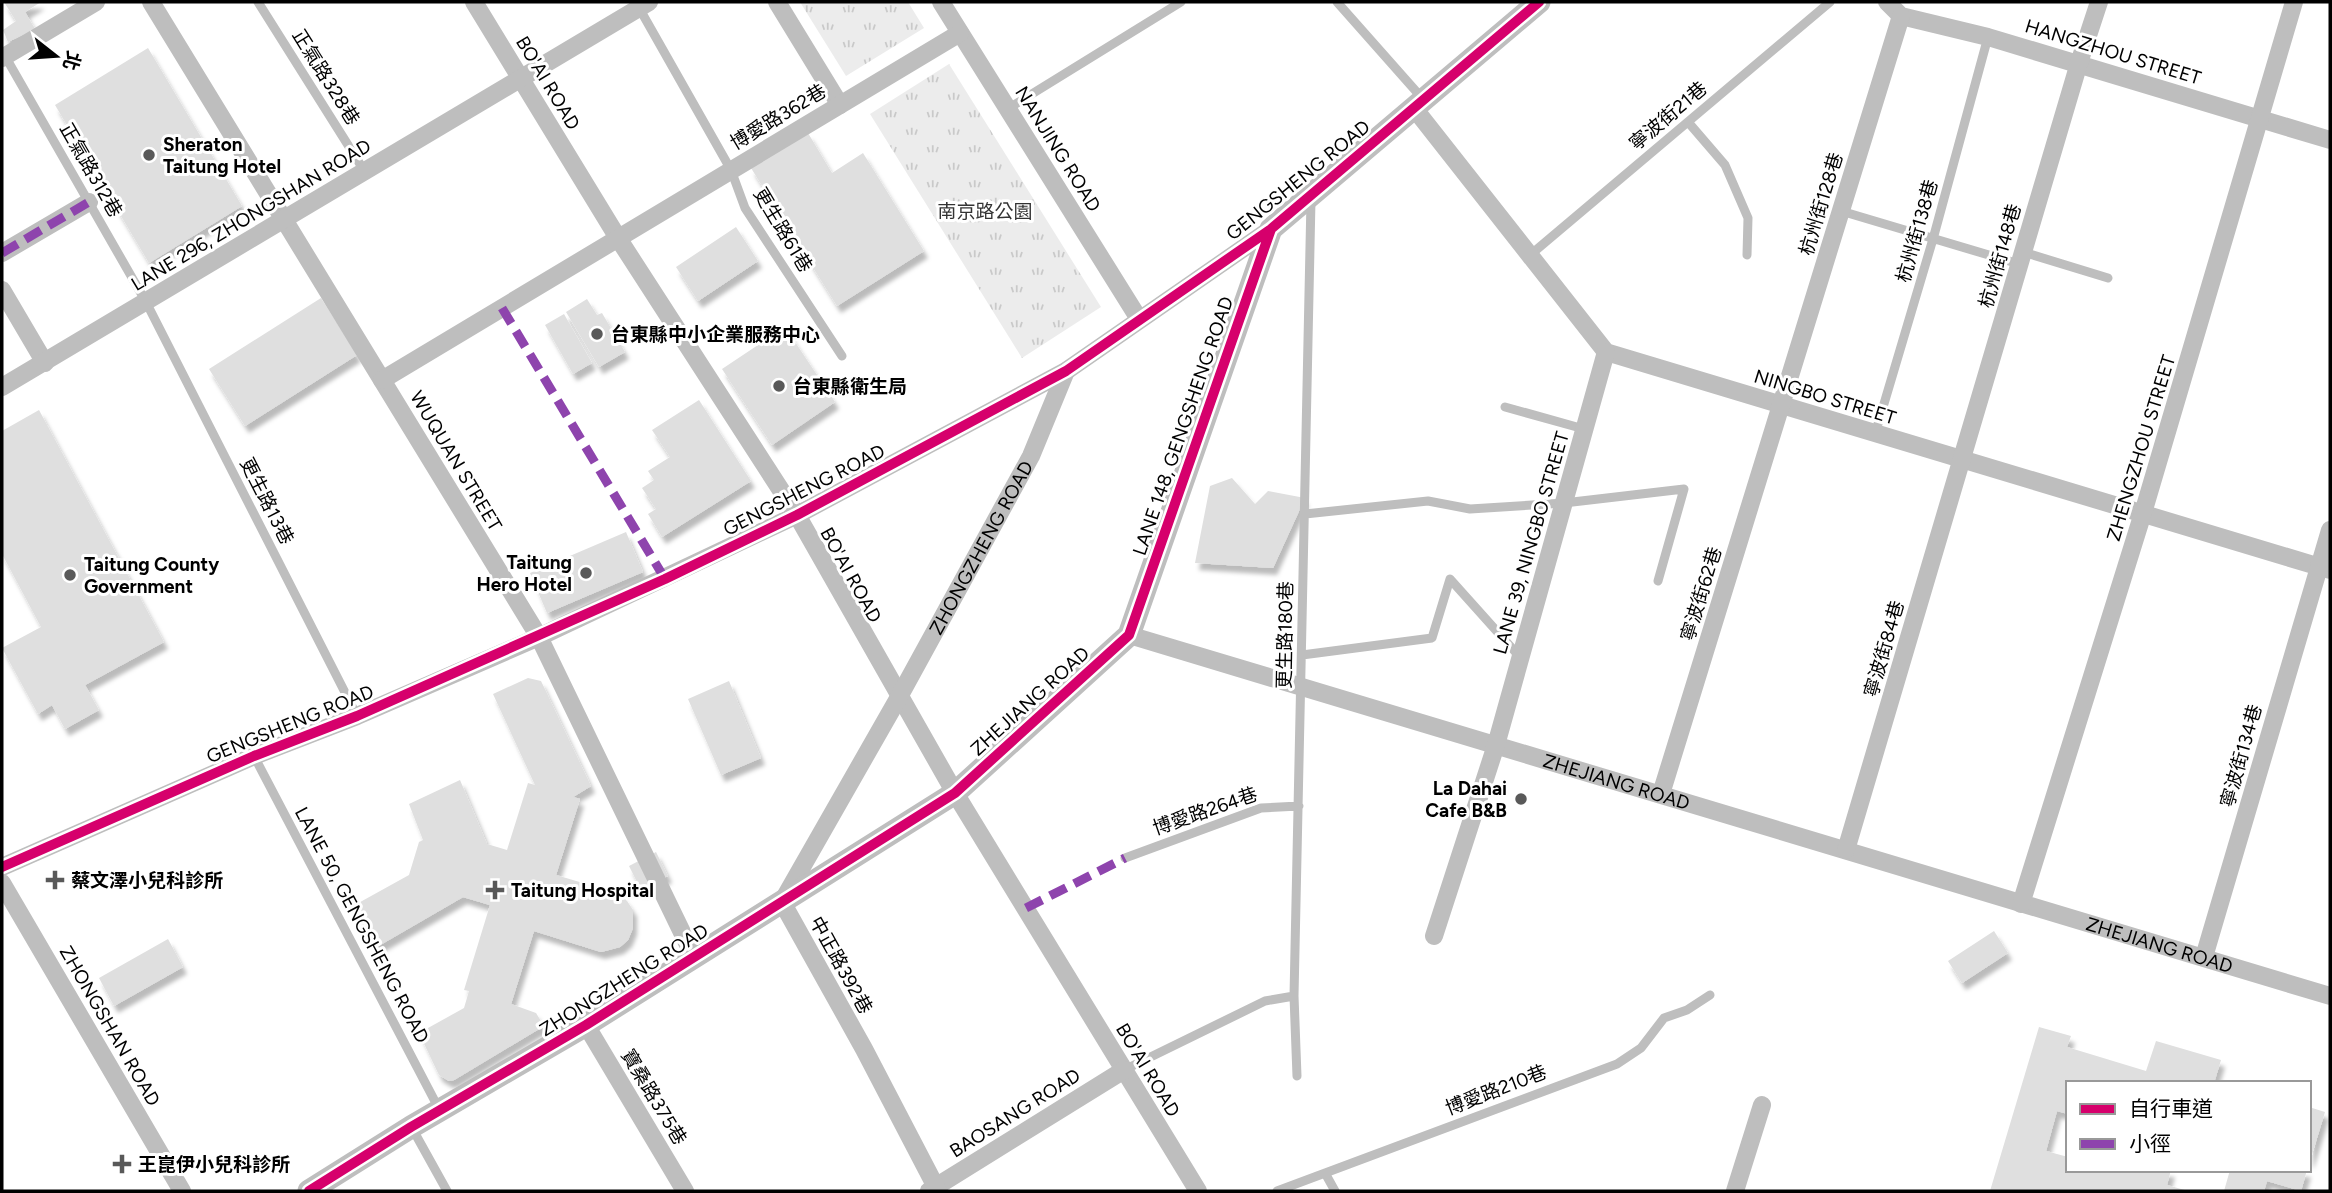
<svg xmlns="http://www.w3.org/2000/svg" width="2332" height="1193" font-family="Figtree,'Noto Sans TC',sans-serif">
  <defs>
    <pattern id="park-tufts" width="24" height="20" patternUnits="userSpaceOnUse" patternTransform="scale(1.75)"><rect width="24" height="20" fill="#ececec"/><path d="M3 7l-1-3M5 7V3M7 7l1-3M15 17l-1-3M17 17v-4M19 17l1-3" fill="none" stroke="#c9c9c9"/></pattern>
    <filter id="shadow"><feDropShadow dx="4" dy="7" stdDeviation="2" flood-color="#0004"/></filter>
  </defs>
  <rect width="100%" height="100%" fill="#fff"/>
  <path fill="url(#park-tufts)" d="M 800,2 L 908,2 L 924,28 L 846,76 Z
    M 949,64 L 1101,307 L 1022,358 L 870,114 Z"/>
  <path fill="#dfdfdf" filter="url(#shadow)" d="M 4,2 L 41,2 L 25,12 L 35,29 L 8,42 L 3,30 L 16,21 Z
    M 148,48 L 242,206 L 149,263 L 55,105 Z
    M 808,133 L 832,173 L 863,153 L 924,251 L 837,306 L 751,168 Z
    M 736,227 L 758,261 L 698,301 L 676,267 Z
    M 321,298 L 357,355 L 245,426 L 209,369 Z
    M 587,299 L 597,315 L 602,313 L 625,352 L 599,367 L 566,312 Z
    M 564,314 L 592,363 L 573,374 L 545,325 Z
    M 785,327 L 835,402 L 772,445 L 722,369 Z
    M 699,400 L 751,481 L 662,537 L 648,514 L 656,509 L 642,488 L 654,480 L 648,471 L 670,457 L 652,430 Z
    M 39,410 L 164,642 L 85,685 L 99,710 L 65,729 L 52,705 L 38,714 L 2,648 L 41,627 L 2,554 L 2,431 Z
    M 1232,478 L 1255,504 L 1268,491 L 1305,498 L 1273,568 L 1195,563 L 1210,486 Z
    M 626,532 L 643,572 L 547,613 L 530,573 Z
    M 528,678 L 541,681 L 591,786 L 573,797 L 580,799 L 556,875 L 620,894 L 627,901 L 633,910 L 633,928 L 628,940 L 620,947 L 601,952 L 534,931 L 511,1004 L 536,1013 L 544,1026 L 454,1080 L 449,1081 L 439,1075 L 419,1033 L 464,1008 L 469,991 L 464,990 L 490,905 L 463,897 L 375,948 L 353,906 L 409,875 L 419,842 L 423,840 L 409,804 L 460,780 L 487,844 L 507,850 L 528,783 L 535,785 L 493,694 Z
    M 729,681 L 761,758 L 721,775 L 688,699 Z
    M 656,852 L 668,876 L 641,890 L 629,866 Z
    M 1994,931 L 2008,953 L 1962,983 L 1948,961 Z
    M 168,939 L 183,967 L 114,1006 L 99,978 Z
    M 2039,1027 L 2071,1036 L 2067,1047 L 2146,1071 L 2156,1041 L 2221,1060 L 2214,1083 L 2068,1083 L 2068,1114 L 2057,1111 L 2046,1151 L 2068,1157 L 2068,1170 L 2171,1170 L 2167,1185 L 2188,1191 L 1990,1191 Z
    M 2309,1107 L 2325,1112 L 2310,1161 L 2309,1161 Z
    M 2230,1170 L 2307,1170 L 2301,1191 L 2267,1181 L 2264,1191 L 2224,1191 Z"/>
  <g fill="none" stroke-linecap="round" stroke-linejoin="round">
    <path stroke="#bebebe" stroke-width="9" d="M 258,2 L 365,172
      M 1337,2 L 1422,98
      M 638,6 L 731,170 L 745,208 L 842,356
      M 5,56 L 146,302 L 357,716
      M 1009,108 L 1181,2
      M 1688,122 L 1725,165 L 1748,218 L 1747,255
      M 1841,211 L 2019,264
      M 2023,252 L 2108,278
      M 1529,256 L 1830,2
      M 1505,407 L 1584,429
      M 1875,434 L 1933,239 L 1988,37
      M 1305,514 L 1428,501 L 1470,509 L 1564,503 L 1684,489 L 1658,581
      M 1302,655 L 1432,638 L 1450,579 L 1519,656
      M 254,756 L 439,1109
      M 1125,858 L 1261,808 L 1299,806
      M 1124,1070 L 1265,1001 L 1294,996
      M 1297,1076 L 1294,996 L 1311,200
      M 412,1128 L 447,1191
      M 1325,1173 L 1335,1191
      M 1277,1191 L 1617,1064 L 1641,1048 L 1664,1018 L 1687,1010 L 1710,995"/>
    <g stroke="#bebebe" stroke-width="18">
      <path d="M 151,2 L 539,637 L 694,957"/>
      <path d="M 474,2 L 618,238 L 797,515 L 955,793 L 1198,1191"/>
      <path d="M 777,2 L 840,105"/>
      <path d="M 941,2 L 1139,319"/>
      <path d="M 1887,2 L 1901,16 L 1988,37 L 2330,140"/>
      <path d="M 2,58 L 96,2"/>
      <path d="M 1414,108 L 1606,352 L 2330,570"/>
      <path d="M 2,253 L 89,202"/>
      <path d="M 2,290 L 45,363"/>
      <path d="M 382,380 L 960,33"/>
      <path d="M 2,387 L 649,2"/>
      <path id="s1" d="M 1129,635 L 2330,996"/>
      <path d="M 1661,794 L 1901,16"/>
      <path d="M 1846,850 L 2079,63 L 2099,2"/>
      <path d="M 2,867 L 254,756 L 357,716 L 539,637 L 797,515 L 1066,371 L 1271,229"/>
      <path d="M 2,883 L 182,1191"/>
      <path d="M 2021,904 L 2143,513 L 2294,2"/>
      <path d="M 1434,936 L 1496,745 L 1606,352"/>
      <path d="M 2204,957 L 2330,530"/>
      <path d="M 586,1025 L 685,1191"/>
      <path d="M 929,1191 L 1124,1070"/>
      <path id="s2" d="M 938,1191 L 864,1049 L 782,902 L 899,697 L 1031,456 L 1066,371"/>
      <path d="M 1735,1191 L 1762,1105"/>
    </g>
    <path stroke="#bebebe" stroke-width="23" d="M 309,1191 L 411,1127 L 586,1025 L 955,793 L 1129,635 L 1271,229 L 1539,2"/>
    <path stroke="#8e44ad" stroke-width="9" stroke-dasharray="18 9" stroke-linecap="butt" d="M 2,253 L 89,202
      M 502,308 L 665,579
      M 1026,908 L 1125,858"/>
    <g stroke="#fff" stroke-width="15">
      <path id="cycleway" d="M 2,867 L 254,756 L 357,716 L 665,579 L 797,515 L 1066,371 L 1271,229 L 1539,2
        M 309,1191 L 411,1127 L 586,1025 L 955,793 L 1129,635 L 1271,229"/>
    </g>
    <use href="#cycleway" stroke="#d6006c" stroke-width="10"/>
  </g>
  <g fill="#595959" stroke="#fff" stroke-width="2.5">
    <circle cx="149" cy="155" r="7"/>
    <circle cx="597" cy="334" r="7"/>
    <circle cx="779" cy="386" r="7"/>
    <circle cx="586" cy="573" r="7"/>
    <circle cx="70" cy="575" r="7"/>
    <circle cx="1521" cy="799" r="7"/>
    <path d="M51.5 869.5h7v7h7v7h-7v7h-7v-7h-7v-7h7z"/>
    <path d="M491.5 879.5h7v7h7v7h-7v7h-7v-7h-7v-7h7z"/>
    <path d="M118.5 1153.5h7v7h7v7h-7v7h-7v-7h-7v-7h7z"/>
  </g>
  <g text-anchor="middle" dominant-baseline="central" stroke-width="6" stroke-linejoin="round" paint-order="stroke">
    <g font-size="19" fill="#000" stroke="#fff">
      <text transform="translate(2113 52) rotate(17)">HANGZHOU STREET</text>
      <text transform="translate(326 77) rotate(58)">正氣路328巷</text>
      <text transform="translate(548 83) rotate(59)">BO'AI ROAD</text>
      <text transform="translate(1668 116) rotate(-40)">寧波街21巷</text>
      <text transform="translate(778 117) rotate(-31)">博愛路362巷</text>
      <text transform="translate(1058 149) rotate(58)">NANJING ROAD</text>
      <text transform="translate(91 170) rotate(60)">正氣路312巷</text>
      <text transform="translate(1298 180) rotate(-39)">GENGSHENG ROAD</text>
      <text transform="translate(1821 204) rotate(-73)">杭州街128巷</text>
      <text transform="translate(251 215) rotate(-31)">LANE 296, ZHONGSHAN ROAD</text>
      <text transform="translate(783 230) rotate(59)">更生路61巷</text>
      <text transform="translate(1917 231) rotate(-74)">杭州街138巷</text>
      <text transform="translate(2000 256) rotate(-74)">杭州街148巷</text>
      <text transform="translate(1825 397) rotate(17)">NINGBO STREET</text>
      <text transform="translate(1183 426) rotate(-71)">LANE 148, GENGSHENG ROAD</text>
      <text transform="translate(2141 448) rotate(-73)">ZHENGZHOU STREET</text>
      <text transform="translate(456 461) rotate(59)">WUQUAN STREET</text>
      <text transform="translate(804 490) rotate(-27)">GENGSHENG ROAD</text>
      <text transform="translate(267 501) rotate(63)">更生路13巷</text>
      <text transform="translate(1531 543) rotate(-74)">LANE 39, NINGBO STREET</text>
      <text stroke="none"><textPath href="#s2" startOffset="735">ZHONGZHENG ROAD</textPath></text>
      <text transform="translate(851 575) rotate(61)">BO'AI ROAD</text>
      <text transform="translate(1701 594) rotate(-73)">寧波街62巷</text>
      <text transform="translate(1285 635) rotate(-89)">更生路180巷</text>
      <text transform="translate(1884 649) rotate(-74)">寧波街84巷</text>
      <text transform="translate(1030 701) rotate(-42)">ZHEJIANG ROAD</text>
      <text transform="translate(290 724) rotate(-22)">GENGSHENG ROAD</text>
      <text transform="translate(2241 756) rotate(-74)">寧波街134巷</text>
      <text stroke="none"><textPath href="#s1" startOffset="509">ZHEJIANG ROAD</textPath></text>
      <text transform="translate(1205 811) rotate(-19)">博愛路264巷</text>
      <text transform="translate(362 925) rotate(62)">LANE 50, GENGSHENG ROAD</text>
      <text stroke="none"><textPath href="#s1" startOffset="1076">ZHEJIANG ROAD</textPath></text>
      <text transform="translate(841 965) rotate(61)">中正路392巷</text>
      <text transform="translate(624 980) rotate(-32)">ZHONGZHENG ROAD</text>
      <text transform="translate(110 1026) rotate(60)">ZHONGSHAN ROAD</text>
      <text transform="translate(1148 1070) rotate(59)">BO'AI ROAD</text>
      <text transform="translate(1496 1090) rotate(-21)">博愛路210巷</text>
      <text transform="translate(654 1097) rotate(59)">寶桑路375巷</text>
      <text transform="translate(1015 1113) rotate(-32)">BAOSANG ROAD</text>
    </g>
    <g font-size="19" font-weight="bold" fill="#000" stroke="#fff" text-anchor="start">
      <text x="163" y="144">Sheraton<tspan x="163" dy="22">Taitung Hotel</tspan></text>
      <text x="611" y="334">台東縣中小企業服務中心</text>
      <text x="793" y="386">台東縣衛生局</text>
      <text x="572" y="562" text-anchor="end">Taitung<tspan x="572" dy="22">Hero Hotel</tspan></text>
      <text x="84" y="564">Taitung County<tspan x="84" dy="22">Government</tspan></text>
      <text x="1507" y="788" text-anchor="end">La Dahai<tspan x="1507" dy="22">Cafe B&amp;B</tspan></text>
      <text x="71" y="880">蔡文澤小兒科診所</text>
      <text x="511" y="890">Taitung Hospital</text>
      <text x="138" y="1164">王崑伊小兒科診所</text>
    </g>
    <g font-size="19" fill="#333" stroke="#fff">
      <text x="985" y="211">南京路公園</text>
    </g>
  </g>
  <rect width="2332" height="1193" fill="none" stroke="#000000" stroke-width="7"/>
  <rect x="2066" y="1081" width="245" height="91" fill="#ffffff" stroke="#999999" stroke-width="2"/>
  <rect x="2080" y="1104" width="35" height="10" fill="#d6006c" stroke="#999999" stroke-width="2"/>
  <text x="2129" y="1116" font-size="21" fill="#000000">自行車道</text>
  <rect x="2080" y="1139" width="35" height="10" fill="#8e44ad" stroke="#999999" stroke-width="2"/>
  <text x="2129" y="1151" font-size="21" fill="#000000">小徑</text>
  <g transform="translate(56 56) rotate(107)" stroke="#ffffff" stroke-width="5" paint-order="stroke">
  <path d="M0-5L12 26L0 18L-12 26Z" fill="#000000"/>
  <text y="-10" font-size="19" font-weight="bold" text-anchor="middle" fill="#000000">北</text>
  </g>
</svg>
